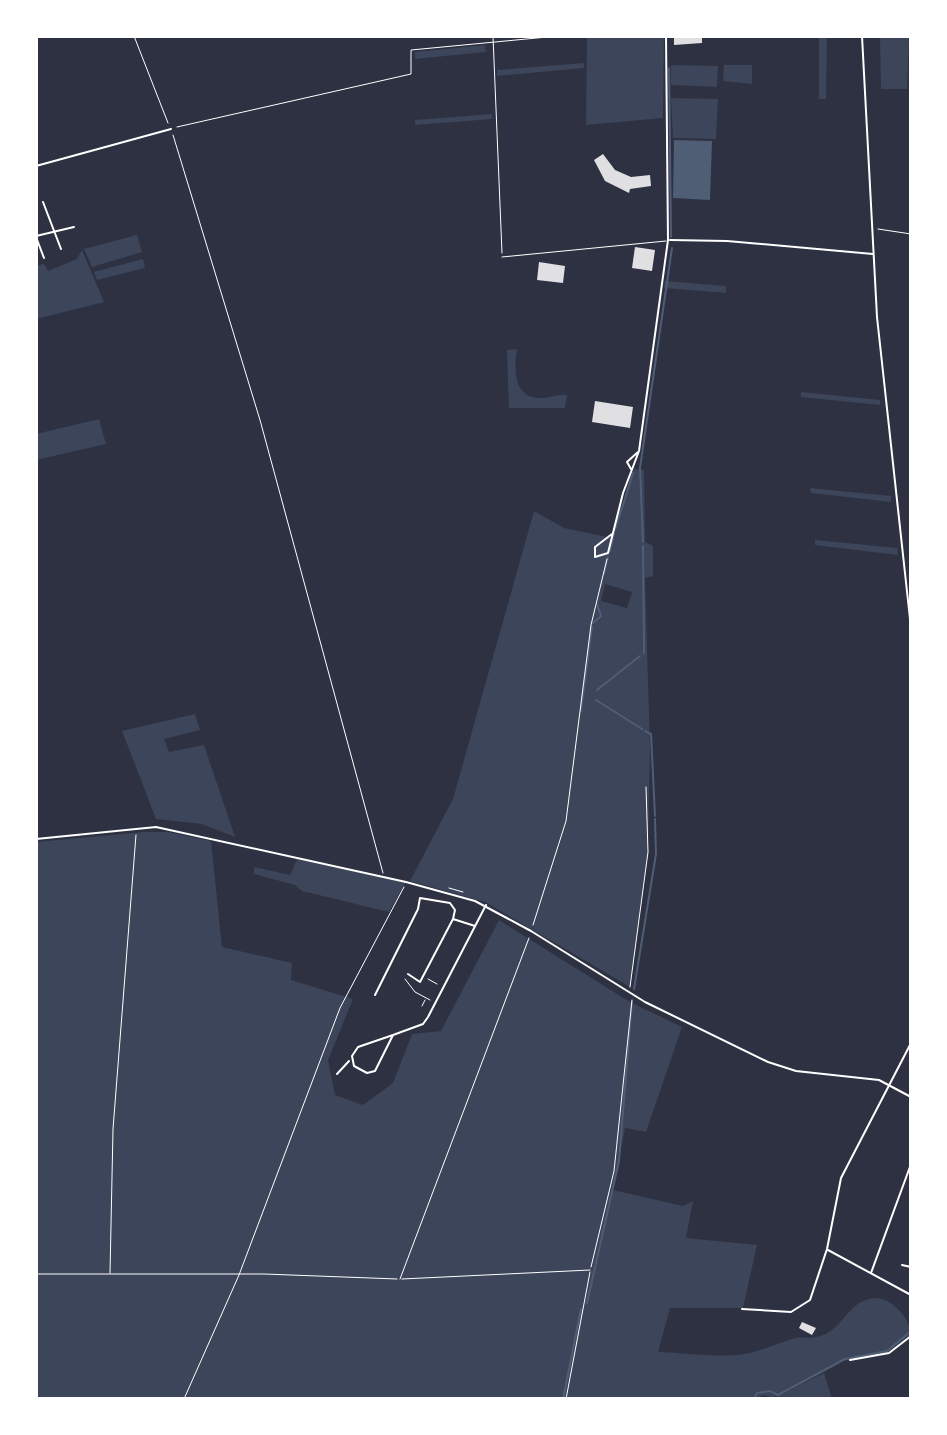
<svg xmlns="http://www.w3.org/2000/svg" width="947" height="1435" font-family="Literata,serif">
  <rect width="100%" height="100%" fill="#2d3142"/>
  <path fill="#3c4559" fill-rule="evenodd" d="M 587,36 L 664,36 L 663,118 L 586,125 Z
    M 819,36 L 827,36 L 826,99 L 819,99 Z
    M 880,36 L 909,36 L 907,89 L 881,89 Z
    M 485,45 L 486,52 L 415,59 L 415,52 Z
    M 584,63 L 584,68 L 497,76 L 497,70 Z
    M 671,65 L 718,66 L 717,87 L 671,85 Z
    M 724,65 L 752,65 L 752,84 L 723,81 Z
    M 671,98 L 718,99 L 716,139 L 673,138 Z
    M 492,114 L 492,119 L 415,125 L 415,120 Z
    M 137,235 L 142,252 L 92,267 L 84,249 Z
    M 82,250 L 104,302 L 36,319 L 36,266 L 44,264 L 48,271 L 77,259 Z
    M 143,259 L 145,268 L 97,280 L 94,272 Z
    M 665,281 L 726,286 L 726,293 L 664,288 Z
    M 517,349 C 514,369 513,399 542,398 C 551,398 557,394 567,395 L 565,408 L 509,408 L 507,350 Z
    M 801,392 L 880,400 L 880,405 L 801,397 Z
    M 99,419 L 106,444 L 36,460 L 36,434 Z
    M 634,469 L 644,470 L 645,542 L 653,546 L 653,576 L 645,578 L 650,748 L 648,852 L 630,987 L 485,902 L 410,881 L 453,799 L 534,511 L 564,528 L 612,538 ZM 605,584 L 632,592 L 627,608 L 601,601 Z
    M 810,488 L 891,496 L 891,502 L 811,493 Z
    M 815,540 L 897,548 L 898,555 L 815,545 Z
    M 195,714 L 200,730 L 164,739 L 169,752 L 204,745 L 235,837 L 202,824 L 156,819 L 122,731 Z
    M 144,832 L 168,832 L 211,841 L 222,947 L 292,963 L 291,980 L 353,999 L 328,1060 L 335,1095 L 363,1105 L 393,1083 L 412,1034 L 441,1031 L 499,920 L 630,1002 L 682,1027 L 646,1132 L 625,1128 L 613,1190 L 683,1206 L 693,1201 L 686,1238 L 757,1245 L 743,1308 L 670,1308 L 658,1352 C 685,1353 718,1358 745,1354 C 761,1351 776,1344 792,1339 C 800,1336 808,1339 816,1337 C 844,1332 846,1300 875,1298 C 891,1297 911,1319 911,1334 L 885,1354 L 841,1361 L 776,1397 L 824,1373 L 832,1399 L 772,1399 L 774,1398 L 763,1395 L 758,1399 L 36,1399 L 36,842 Z
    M 298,857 L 406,882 L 389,912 L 302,891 L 295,885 L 254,874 L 254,867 L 290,875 Z"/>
  <path fill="#4f5d75" d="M 674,140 L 712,141 L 710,200 L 673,198 Z"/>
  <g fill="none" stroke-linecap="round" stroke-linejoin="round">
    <path stroke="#4f5d75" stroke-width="2" d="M 669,68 L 671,237
      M 615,530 L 633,473
      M 643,542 L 640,468 L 672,248
      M 643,546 L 644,653
      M 610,551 L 614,533
      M 604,574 L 608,557
      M 593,623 L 601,616 L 597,604
      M 597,690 L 640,656
      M 596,700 L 642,729
      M 581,711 L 592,627
      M 645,731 L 651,734 L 655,816
      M 634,989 L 656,854 L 655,819
      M 587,1303 L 619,1161 L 632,1002
      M 563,1399 L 581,1309
      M 754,1399 L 757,1393 L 770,1391 L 778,1395 L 845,1359 L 887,1351 L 911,1331"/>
  </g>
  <path fill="#e0e0e3" d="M 674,36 L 702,36 L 702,43 L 674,45 Z
    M 603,154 L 615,170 L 631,177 L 650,175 L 651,186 L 630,189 L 629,193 L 605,181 L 594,160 Z
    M 635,247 L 655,250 L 652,271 L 632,268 Z
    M 539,262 L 565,266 L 563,283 L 537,280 Z
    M 595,401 L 633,407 L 630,428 L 592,422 Z
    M 802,1322 L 816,1328 L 812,1335 L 799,1328 Z"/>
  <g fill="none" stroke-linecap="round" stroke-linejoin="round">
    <path stroke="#fff" stroke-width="1" d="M 134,36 L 168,123
      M 493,36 L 502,253
      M 177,127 L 411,74 L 411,50 L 558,36
      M 173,135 L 260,420 L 383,873
      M 878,229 L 911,234
      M 449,888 L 463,892
      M 533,925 L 566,821 L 591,625 L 607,559
      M 405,979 L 415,992 L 430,1000
      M 428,979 L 437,984
      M 630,987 L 648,852 L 646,787
      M 422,1006 L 425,1000
      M 591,1267 L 614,1171 L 632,1000
      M 110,1273 L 113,1129 L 136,835
      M 36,1274 L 264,1274 L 397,1279
      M 400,1279 L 529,938
      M 402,1279 L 590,1270
      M 184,1399 L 239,1275 L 340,1008 L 404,887
      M 566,1399 L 590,1272"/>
    <path stroke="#fff" stroke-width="1" d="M 502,257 L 666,241"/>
    <path stroke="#fff" stroke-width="2" d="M 36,166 L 171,129
      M 43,202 L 61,249
      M 36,236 L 74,227
      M 36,237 L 44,258
      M 670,240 L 727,241 L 873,254
      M 631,469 L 627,462 L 638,452
      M 612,534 L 595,547 L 595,557 L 608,553 L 623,493 L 639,451 L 668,240 L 666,36
      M 408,974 L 420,982 L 453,919
      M 375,995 L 418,909 L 420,898 L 450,903 L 455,910 L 453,919 L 475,926
      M 393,1035 L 423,1024 L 428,1017 L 486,905
      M 393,1035 L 375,1071 L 367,1073 L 354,1066 L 352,1056 L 358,1047 Z
      M 337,1074 L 349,1061
      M 828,1250 L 911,1295
      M 902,1265 L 911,1267
      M 871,1273 L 911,1164
      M 742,1309 L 791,1312 L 810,1300 L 827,1249 L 841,1178 L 911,1043
      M 850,1360 L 889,1353 L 911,1336
      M 894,1399 L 911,1398"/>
    <path stroke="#fff" stroke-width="2" d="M 862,36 L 877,317 L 911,628"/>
    <path stroke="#fff" stroke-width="2" d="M 36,839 L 156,827 L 406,882 L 475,901 L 531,931 L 645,1002 L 768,1062 L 796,1071 L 879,1080 L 911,1097"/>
  </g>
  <rect width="947" height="1435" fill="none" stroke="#ffffff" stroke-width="76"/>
</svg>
